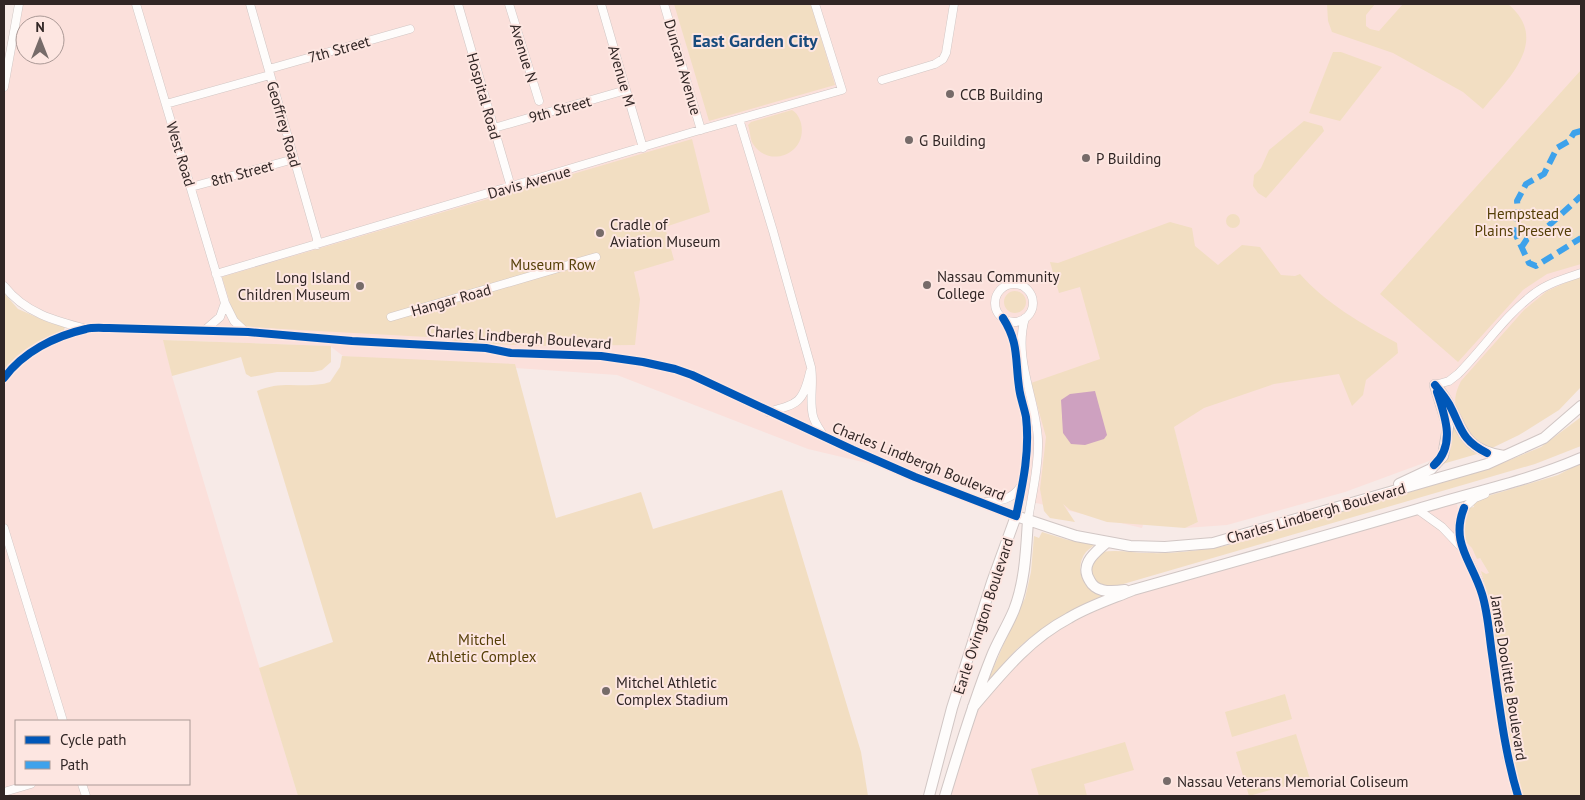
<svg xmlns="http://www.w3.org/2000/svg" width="1585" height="800" font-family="'PT Sans',sans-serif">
  <rect width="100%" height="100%" fill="#f7eae7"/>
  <path fill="#fbe0db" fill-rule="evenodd" d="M 17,4 L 1581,4 L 1581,350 L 1560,371 L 1454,402 L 1435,385 L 1430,384 L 1444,425 L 1440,454 L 1432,460 L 1345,492 L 1227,525 L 1185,528 L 1198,522 L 1174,428 L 1142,528 L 808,449 L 617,375 L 343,356 L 330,346 L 164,340 L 172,376 L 298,796 L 4,796 L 4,376 L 28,352 L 83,329 L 33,313 L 4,288 L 4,91 ZM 25,25 L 55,25 L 55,55 L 25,55 ZM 267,264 L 246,327 L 234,316 ZM 16,721 L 189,721 L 189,784 L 16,784 Z
    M 1456,500 L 1463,530 L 1492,578 L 1529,796 L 947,796 L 975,708 L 1012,663 L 1061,623 L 1134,591 Z"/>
  <path fill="#f2dec2" d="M 674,4 L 811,4 L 835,85 L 709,121 Z
    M 1327,4 L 1375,4 L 1366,15 L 1366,26 L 1370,29 L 1379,31 L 1403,4 L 1508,4 C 1551,40 1508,79 1483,109 L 1463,92 L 1393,53 L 1332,32 L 1328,21 Z
    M 1333,52 L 1341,52 L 1382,67 L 1340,121 L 1309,113 Z
    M 1581,70 L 1581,264 L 1547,274 L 1523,290 L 1458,362 L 1380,294 Z
    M 792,110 C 797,113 799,117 801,123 C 808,154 769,169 753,144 C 750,139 750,130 748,125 L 751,122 Z
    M 1304,121 L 1322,126 L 1324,131 L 1266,198 L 1258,193 L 1253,186 L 1254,175 L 1261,168 L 1269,150 Z
    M 692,139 L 710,212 L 665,227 L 674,260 L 634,272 L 640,299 L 635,345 L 536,346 L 458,342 L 445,338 L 246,327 L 234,316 L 222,277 Z
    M1226 221a7 7 0 1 1 14 0a7 7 0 1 1-14 0Z
    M 1170,222 L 1192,228 L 1195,246 L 1218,265 L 1242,245 L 1260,247 L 1281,275 L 1295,276 L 1300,274 C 1325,303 1364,325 1397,343 L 1398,353 L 1366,380 L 1363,395 L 1352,406 L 1339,374 L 1274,384 L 1204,408 L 1174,427 L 1198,522 L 1185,528 L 1107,522 L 1070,510 L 1063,504 L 1075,522 L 1050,518 L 1044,511 L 1040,489 L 1046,437 L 1031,383 L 1100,359 L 1080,287 L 1059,293 L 1050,262 L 1058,263 Z
    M 1581,276 L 1581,387 L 1559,410 L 1519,435 L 1492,448 L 1474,444 C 1461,420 1447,408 1461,381 L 1524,310 L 1547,291 Z
    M1004 302a11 11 0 1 1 22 0a11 11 0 1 1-22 0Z
    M 4,293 L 18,309 L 50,323 L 65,326 L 64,331 C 42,340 18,351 4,371 Z
    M 163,340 L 331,346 L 331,362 L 322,370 L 313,372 L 277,372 L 251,377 L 246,374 L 241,357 L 172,376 Z
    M 342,356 L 515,364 L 556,518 L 641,492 L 653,529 L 782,490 L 861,752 L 868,796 L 298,796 L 259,668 L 333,642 L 257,391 C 284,379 306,390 330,382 L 340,367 Z
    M 1581,417 L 1581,446 L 1535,464 L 1113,587 C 1099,586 1091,580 1090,566 L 1102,552 C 1117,549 1133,553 1148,553 C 1176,554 1203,550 1229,545 L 1488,469 L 1541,447 Z
    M 1450,419 C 1457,435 1461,444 1477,454 L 1439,465 Z
    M 1581,463 L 1581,796 L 1523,796 L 1513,763 L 1491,608 L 1481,571 L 1486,574 L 1489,573 L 1480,558 L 1477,559 L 1472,548 L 1467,543 L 1461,528 L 1467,508 L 1474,507 L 1473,504 L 1478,499 L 1558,475 Z
    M 1042,532 L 1068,540 L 1095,544 C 1093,546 1089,549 1086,552 C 1072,570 1086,592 1106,595 C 1074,609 1043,625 1017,649 C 1007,659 998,670 988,681 L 1010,629 L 1025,598 L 1031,572 L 1034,536 L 1039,538 Z
    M 1285,694 L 1292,719 L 1232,737 L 1225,712 Z
    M 1296,734 L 1310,779 L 1249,796 L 1236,752 Z
    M 1125,742 L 1134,770 L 1084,784 L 1087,796 L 1039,796 L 1031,769 Z"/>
  <path fill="#cea1c0" d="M 1095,391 L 1107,435 L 1104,439 L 1085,445 L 1071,444 L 1063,433 L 1061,400 L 1070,394 Z"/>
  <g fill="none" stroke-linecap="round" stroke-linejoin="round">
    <g stroke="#d1c6c4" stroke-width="9">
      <path id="minor" d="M 136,4 L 225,303 L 234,321 L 246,332
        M 250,4 L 317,239 L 317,245
        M 458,4 L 511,187
        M 509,4 L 539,101
        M 601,4 L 643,148
        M 664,4 L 701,130
        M 269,69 L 410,29
        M 882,80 L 935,64 L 943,59 L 946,53 L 954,4
        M 4,87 L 19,4
        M 166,104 L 270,75
        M 739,119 L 773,231 L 811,367 C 814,383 809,400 813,416 C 815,424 821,431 825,438
        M 494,128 L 626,90
        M 191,187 L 294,159
        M 216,274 L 693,132 L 842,90 L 815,4
        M995 303a19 19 0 1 1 38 0a19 19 0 1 1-38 0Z
        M 4,286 C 25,313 55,321 87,329
        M 391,317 L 596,257
        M 1025,318 C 1013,359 1036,399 1038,440 C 1039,466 1032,494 1028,520
        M 205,330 L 220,317 L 225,303
        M 4,378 C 23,352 55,336 86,329 C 93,327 102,328 109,328 L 248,332 L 352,341 L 486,348 L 511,353 L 601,356 L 643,362 L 675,369 L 692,375 L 853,450 L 915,477 L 1016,516 C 1023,483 1030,451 1026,417 C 1024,407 1020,397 1019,387 C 1015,359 1019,343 1003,318
        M 1435,385 L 1449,381 L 1458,374 C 1484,348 1505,315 1535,293 C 1548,283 1566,278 1581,273
        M 768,412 C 798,404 803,403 810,372
        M 1485,494 L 1475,498 L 1464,508 L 1459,523 L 1458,537 L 1479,582 L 1486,607 L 1507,757 L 1518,796
        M 985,502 C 1000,501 1012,500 1021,486
        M 1417,509 L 1442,527 L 1460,546
        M 4,528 L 63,721
        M 82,784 L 86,796
        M 4,792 L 31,784"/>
    </g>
    <g stroke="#d1c6c4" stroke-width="12">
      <path id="major" d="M 1440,391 C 1464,422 1456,449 1504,456
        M 1399,484 L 1431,469 L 1443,456 L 1448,427 L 1435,385
        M 1106,543 C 1095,553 1079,564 1090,581 C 1092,585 1097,589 1102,590 C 1109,592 1118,591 1125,590
        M 973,707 C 1002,673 1029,639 1069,618 C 1089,606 1111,599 1133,590 C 1228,563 1323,537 1418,509 C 1473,492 1528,481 1581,458
        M 929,796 L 952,708 L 992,582 L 1016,516 L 1076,536 L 1130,546 L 1165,547 L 1213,543 L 1487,464 L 1544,438 L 1581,406
        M 945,796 C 959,750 973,703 991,658 C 997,642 1007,627 1014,610 C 1025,582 1026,551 1028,520"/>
    </g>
    <use href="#minor" stroke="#fefcfb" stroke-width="8"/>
    <use href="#major" stroke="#fefcfb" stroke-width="10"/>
    <path stroke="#3ea2eb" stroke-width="6" stroke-dasharray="12 6" stroke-linecap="butt" d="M 1581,131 L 1574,133 L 1569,141 L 1557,148 L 1544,174 L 1526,184 L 1517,201 L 1518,210 L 1515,233 L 1529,263 L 1536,266 L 1581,238
      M 1521,248 L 1527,239 L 1544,230 L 1581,196"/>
    <g stroke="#fde6e1" stroke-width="11">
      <path id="cycleway" d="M 4,378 C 23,352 55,336 86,329 C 93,327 102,328 109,328 L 248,332 L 352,341 L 486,348 L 511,353 L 601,356 L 643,362 L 675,369 L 692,375 L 853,450 L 915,477 L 1016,516 C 1023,483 1030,451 1026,417 C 1024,407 1020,397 1019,387 C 1015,359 1019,343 1003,318
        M 1435,385 C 1440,391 1445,397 1449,404 C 1462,428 1460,439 1487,453
        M 1434,465 C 1456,445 1445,416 1437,392
        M 1464,508 C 1450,543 1472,561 1482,594 C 1488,613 1489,634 1492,654 C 1499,702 1504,750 1518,796"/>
    </g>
    <use href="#cycleway" stroke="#0057b8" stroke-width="8"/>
  </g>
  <g fill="#766b69" stroke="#fde6e1" stroke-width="2">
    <circle cx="950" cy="94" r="5"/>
    <circle cx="909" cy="140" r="5"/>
    <circle cx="1086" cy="158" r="5"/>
    <circle cx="600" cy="233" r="5"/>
    <circle cx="927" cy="285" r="5"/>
    <circle cx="360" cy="286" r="5"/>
    <circle cx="606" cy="691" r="5"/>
    <circle cx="1167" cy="781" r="5"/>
  </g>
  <g text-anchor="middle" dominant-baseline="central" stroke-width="4" stroke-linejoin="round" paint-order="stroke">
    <g font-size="15" fill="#312625" stroke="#fde6e1">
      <text transform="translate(339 49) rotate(-16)">7th Street</text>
      <text transform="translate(524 53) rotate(73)">Avenue N</text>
      <text transform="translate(683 67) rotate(74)">Duncan Avenue</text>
      <text transform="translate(622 76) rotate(74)">Avenue M</text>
      <text transform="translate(484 96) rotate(74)">Hospital Road</text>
      <text transform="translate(560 109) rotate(-16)">9th Street</text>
      <text transform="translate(284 124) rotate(74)">Geoffrey Road</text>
      <text transform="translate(181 154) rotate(73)">West Road</text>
      <text transform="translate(242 173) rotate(-15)">8th Street</text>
      <text transform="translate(529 182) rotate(-16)">Davis Avenue</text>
      <text transform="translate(451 300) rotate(-16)">Hangar Road</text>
      <text transform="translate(519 337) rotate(4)">Charles Lindbergh Boulevard</text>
      <text transform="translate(919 461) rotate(22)">Charles Lindbergh Boulevard</text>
      <text transform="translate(1316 513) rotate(-16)">Charles Lindbergh Boulevard</text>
      <text transform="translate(983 616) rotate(-72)">Earle Ovington Boulevard</text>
      <text transform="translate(1509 678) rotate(81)">James Doolittle Boulevard</text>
    </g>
    <g font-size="15" fill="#312625" stroke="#fde6e1" text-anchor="start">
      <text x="960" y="94">CCB Building</text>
      <text x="919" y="140">G Building</text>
      <text x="1096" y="158">P Building</text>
      <text x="610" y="224">Cradle of<tspan x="610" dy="17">Aviation Museum</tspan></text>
      <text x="937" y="276">Nassau Community<tspan x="937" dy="17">College</tspan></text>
      <text x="350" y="277" text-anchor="end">Long Island<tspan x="350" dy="17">Children Museum</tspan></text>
      <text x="616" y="682">Mitchel Athletic<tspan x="616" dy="17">Complex Stadium</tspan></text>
      <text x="1177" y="781">Nassau Veterans Memorial Coliseum</text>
    </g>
    <g font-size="15" fill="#553f07" stroke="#fde6e1">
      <text x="1523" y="213">Hempstead<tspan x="1523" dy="17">Plains Preserve</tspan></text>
      <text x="553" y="264">Museum Row</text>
      <text x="482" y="639">Mitchel<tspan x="482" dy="17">Athletic Complex</tspan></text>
    </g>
    <g font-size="18" font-weight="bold" fill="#174a7c" stroke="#fde6e1">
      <text x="755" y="40">East Garden City</text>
    </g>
  </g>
  <rect width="1585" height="800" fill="none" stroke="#312625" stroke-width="10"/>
  <rect x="15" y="720" width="175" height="65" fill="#fde6e1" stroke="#ab9996"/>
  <rect x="25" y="736" width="25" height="8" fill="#0057b8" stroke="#ab9996"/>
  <text x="60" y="745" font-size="15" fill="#312625">Cycle path</text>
  <rect x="25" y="761" width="25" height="8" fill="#3ea2eb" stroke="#ab9996"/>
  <text x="60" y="770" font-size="15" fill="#312625">Path</text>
  <g transform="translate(40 40)"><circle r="24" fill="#fde6e1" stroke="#ab9996"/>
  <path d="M0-4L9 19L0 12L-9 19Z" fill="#766b69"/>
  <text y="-8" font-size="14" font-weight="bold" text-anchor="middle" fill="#312625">N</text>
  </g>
</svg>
